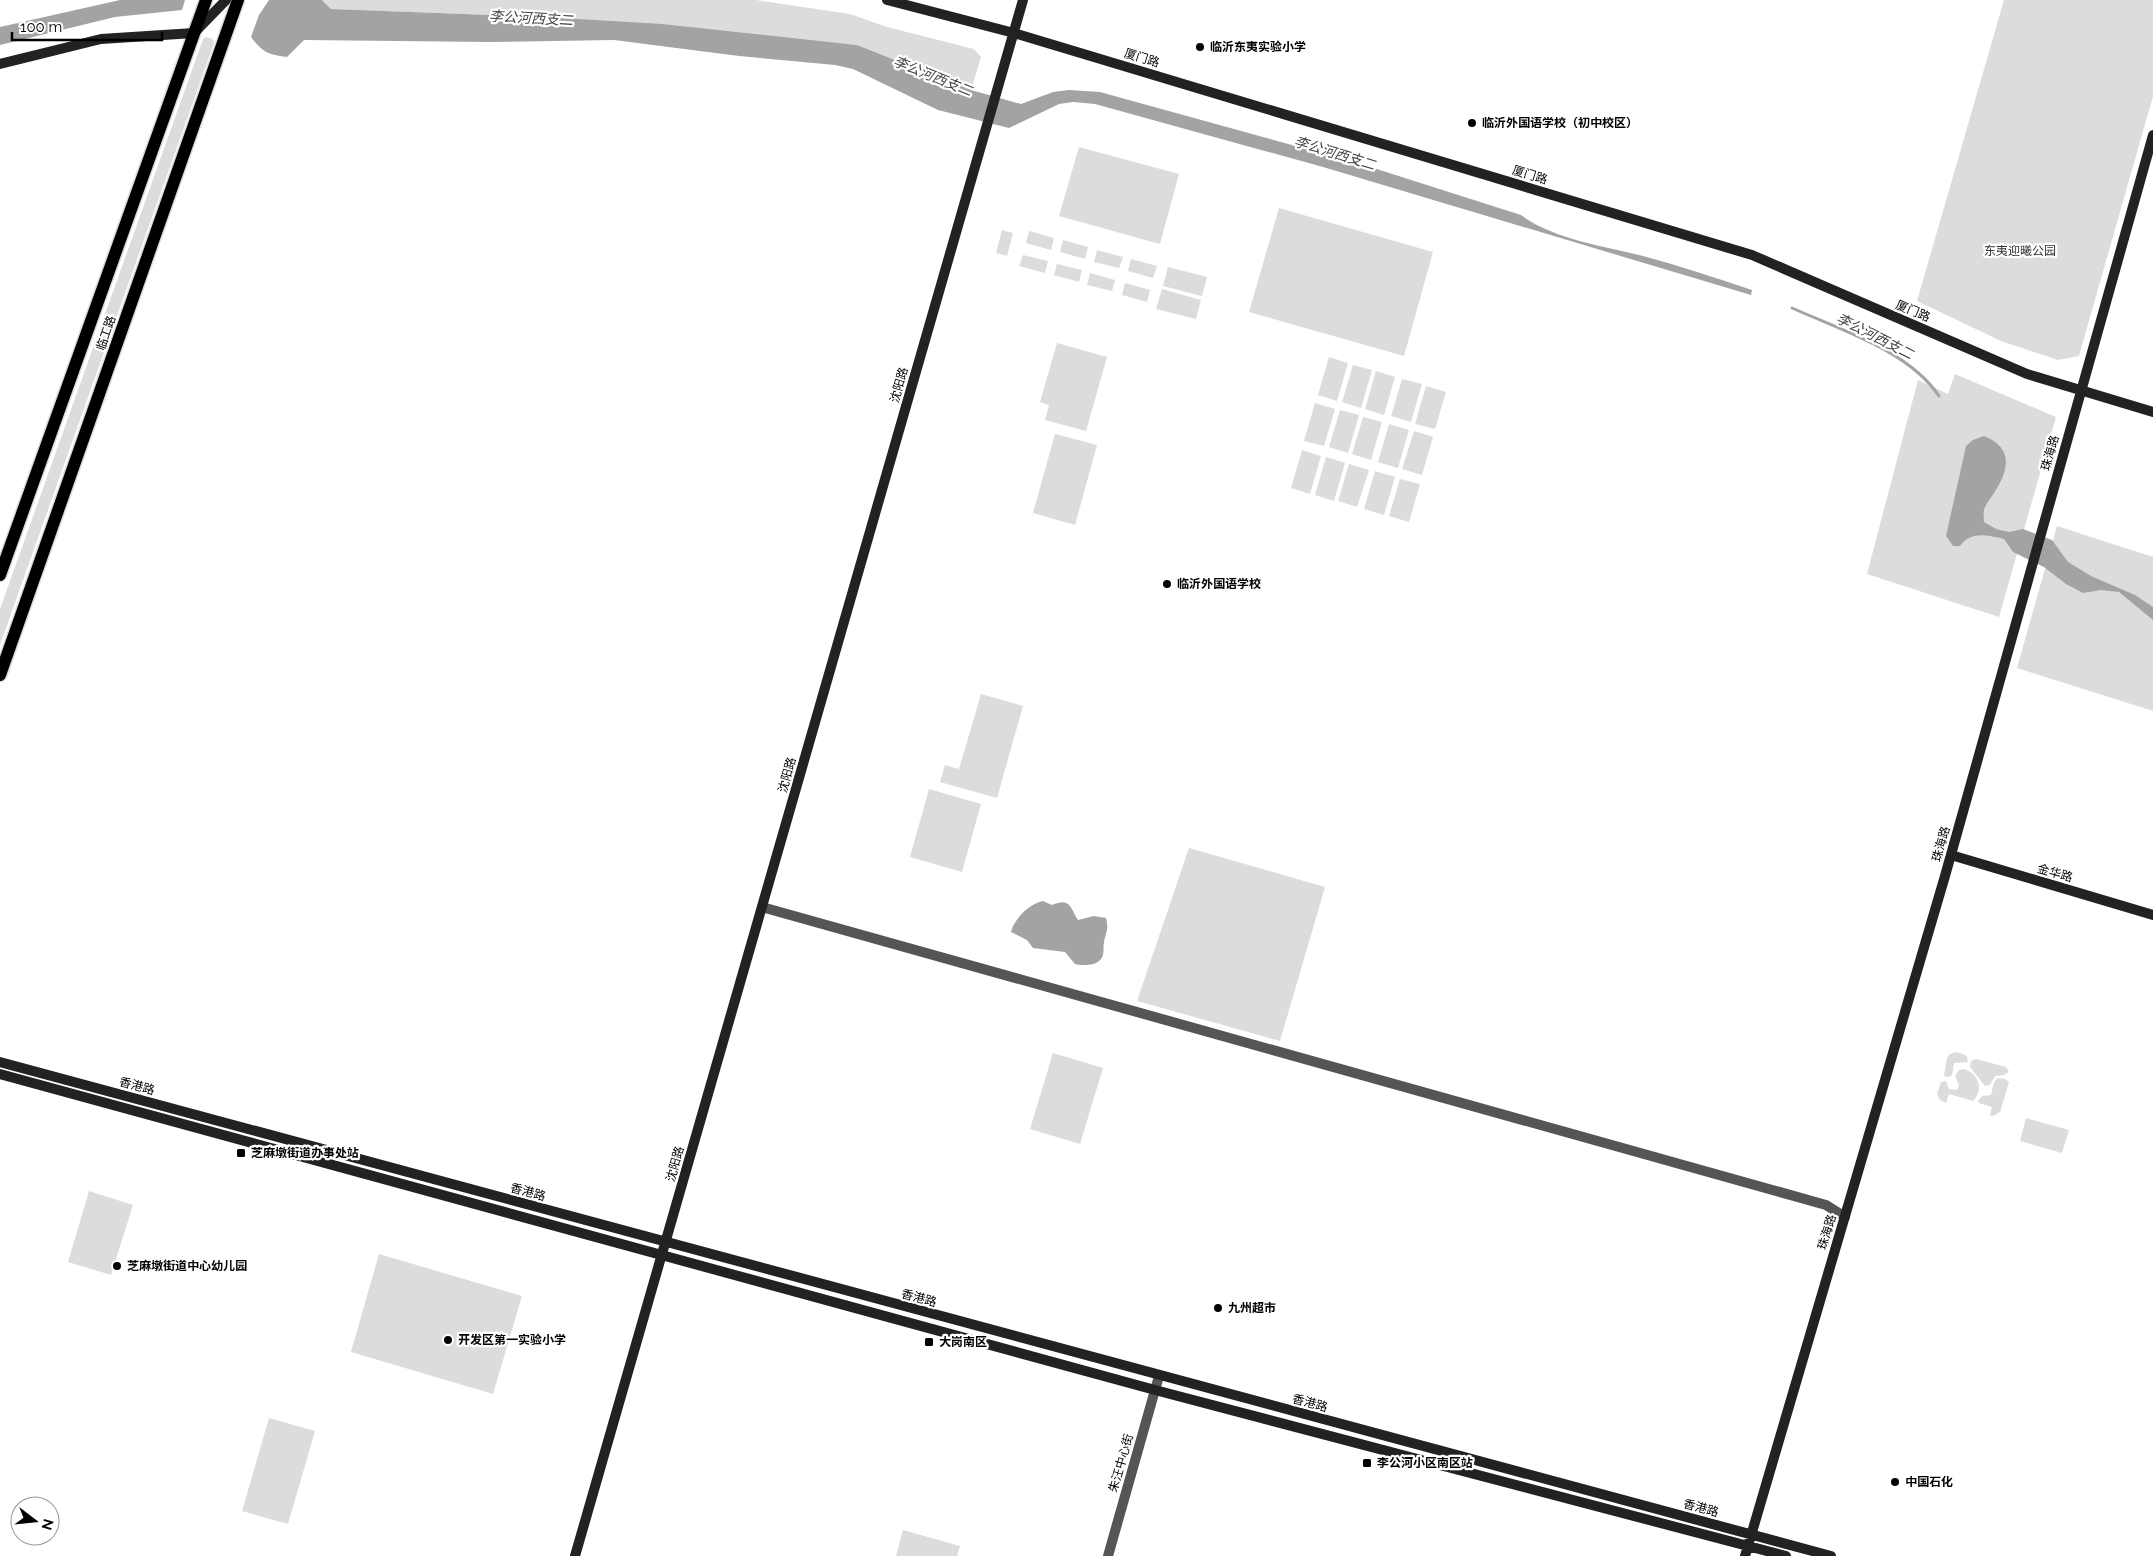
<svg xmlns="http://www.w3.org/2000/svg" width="2153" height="1556" font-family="Raleway,'Noto Sans SC',sans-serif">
  <rect width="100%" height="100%" fill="#fff"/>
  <path fill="#dcdcdc" d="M 322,0 L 756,0 L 850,14 L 887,27 L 974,49 L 981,57 L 971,90 L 857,45 L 545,17 L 331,9 Z
    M 2004,0 L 2153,0 L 2153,96 L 2079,356 L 2058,360 L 2001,341 L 1917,301 Z
    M 206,37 L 213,39 L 214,43 L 0,645 L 0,609 L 203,39 Z
    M 1079,147 L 1179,174 L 1160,244 L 1059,216 Z
    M 1279,208 L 1433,252 L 1404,356 L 1249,312 Z
    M 1002,230 L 1013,233 L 1007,256 L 996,253 Z
    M 1029,231 L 1054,238 L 1051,250 L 1026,243 Z
    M 1063,240 L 1088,247 L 1085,259 L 1060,252 Z
    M 1097,250 L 1123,257 L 1119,268 L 1094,262 Z
    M 1023,255 L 1048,261 L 1045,273 L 1019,266 Z
    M 1131,259 L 1157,266 L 1153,278 L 1128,271 Z
    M 1057,264 L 1082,270 L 1079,282 L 1054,275 Z
    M 1168,267 L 1207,277 L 1202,296 L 1163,286 Z
    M 1090,273 L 1115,280 L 1112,291 L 1087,285 Z
    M 1125,283 L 1150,290 L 1147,302 L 1122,295 Z
    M 1162,289 L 1201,300 L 1196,319 L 1156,309 Z
    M 1057,343 L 1107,357 L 1086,431 L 1045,420 L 1049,405 L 1040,402 Z
    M 1329,357 L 1348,363 L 1337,401 L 1318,395 Z
    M 1353,365 L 1372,370 L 1361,408 L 1342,402 Z
    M 1376,371 L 1395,377 L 1384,415 L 1365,409 Z
    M 1955,374 L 2056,417 L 1999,617 L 1867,574 L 1918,380 L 1948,394 Z
    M 1402,379 L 1422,384 L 1411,422 L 1391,416 Z
    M 1426,386 L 1446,392 L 1435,429 L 1415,424 Z
    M 1315,403 L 1335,409 L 1324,446 L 1304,441 Z
    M 1340,410 L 1359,415 L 1348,453 L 1329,447 Z
    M 1363,417 L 1382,422 L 1371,460 L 1352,454 Z
    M 1389,424 L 1409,430 L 1398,468 L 1378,462 Z
    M 1414,431 L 1433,437 L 1422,475 L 1402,469 Z
    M 1055,434 L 1097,445 L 1075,525 L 1033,513 Z
    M 1302,450 L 1321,456 L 1310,494 L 1291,488 Z
    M 1326,457 L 1345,463 L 1334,501 L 1315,495 Z
    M 1349,464 L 1369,470 L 1357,507 L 1338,501 Z
    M 1375,471 L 1395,477 L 1384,515 L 1364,509 Z
    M 1400,479 L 1420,484 L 1409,522 L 1389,516 Z
    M 2057,526 L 2153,557 L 2153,711 L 2017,668 Z
    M 981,694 L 1023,706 L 997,798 L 940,782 L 945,765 L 959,769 Z
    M 929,789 L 981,804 L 962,872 L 910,857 Z
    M 1189,848 L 1325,887 L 1280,1041 L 1137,1001 Z
    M 1957,1052 L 1967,1056 L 1968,1062 L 1954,1063 L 1952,1075 L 1949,1077 L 1944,1076 L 1947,1058 L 1950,1054 Z
    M 1053,1053 L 1103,1068 L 1080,1144 L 1030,1129 Z
    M 1976,1059 L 2006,1067 L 2009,1072 L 2004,1075 L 1995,1076 L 1990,1085 L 1985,1086 L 1970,1067 L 1971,1061 Z
    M 1964,1069 C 1979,1074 1984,1089 1973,1101 L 1949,1094 L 1946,1103 L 1940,1100 L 1937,1094 L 1941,1082 L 1946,1081 L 1949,1089 L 1957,1090 L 1959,1085 L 1955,1076 L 1959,1070 Z
    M 1998,1078 L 2005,1079 L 2009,1082 L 2000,1112 L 1993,1116 L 1990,1115 L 1992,1107 L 1979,1103 L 1978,1101 L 1982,1096 L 1991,1095 L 1994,1082 Z
    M 2026,1118 L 2069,1130 L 2062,1153 L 2020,1141 Z
    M 89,1191 L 133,1205 L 111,1275 L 68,1262 Z
    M 379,1254 L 522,1296 L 493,1394 L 351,1352 Z
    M 269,1418 L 315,1431 L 288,1524 L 242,1511 Z
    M 903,1530 L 960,1546 L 957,1556 L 896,1556 Z"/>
  <path fill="#a3a3a3" d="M 120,0 L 185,0 L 182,10 L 115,17 L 0,45 L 0,27 Z
    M 269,0 L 322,0 L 331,9 L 545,17 L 662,24 L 857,45 L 971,90 L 1021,104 L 1053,92 L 1069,90 L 1100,92 L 1361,164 L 1521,215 C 1553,239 1604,246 1643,256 C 1680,266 1716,278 1752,290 L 1751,295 L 1323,167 L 1095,104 L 1073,102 L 1059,104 L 1009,128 L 938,110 L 853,69 L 835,65 L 739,56 L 614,40 L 489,42 L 304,40 L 287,57 C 269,55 263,53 251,37 L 259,15 Z
    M 1984,436 C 2014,448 2009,470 1994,493 C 1991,498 1985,505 1984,510 C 1983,513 1984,518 1984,522 L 1996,529 L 2009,532 L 2023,529 L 2052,540 L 2068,562 L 2091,576 L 2135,595 L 2153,607 L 2153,620 L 2119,592 L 2101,590 L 2083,593 L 2066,584 L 2044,567 L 2013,552 L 2004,539 C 1987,535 1971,531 1960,546 L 1953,546 L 1946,536 L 1966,446 L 1973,440 Z
    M 1043,901 L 1052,905 C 1071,897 1070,908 1078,920 L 1094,916 L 1106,918 C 1109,930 1106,931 1104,942 C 1103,946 1104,951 1103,955 C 1100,966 1084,966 1075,964 L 1065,952 L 1033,948 L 1027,940 L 1011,932 C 1014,919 1030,903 1043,901 Z"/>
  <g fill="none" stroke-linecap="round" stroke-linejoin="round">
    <path stroke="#a3a3a3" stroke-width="3" d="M 1792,308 C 1841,330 1909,351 1939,396"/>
    <g stroke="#dbdbdb" stroke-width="15">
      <path id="primary" d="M 0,575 L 206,0
        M 0,675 L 238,0"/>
    </g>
    <path stroke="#555" stroke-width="10" d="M 762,907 L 1826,1205 L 1845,1217
      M 1108,1556 L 1159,1376"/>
    <path stroke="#222" stroke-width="10" d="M 887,0 L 1014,33 L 1752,255 L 2027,374 L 2153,412
      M 0,64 L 101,39 L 194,33 L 226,0
      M 1951,855 L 2153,915
      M 0,1062 L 1831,1556
      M 0,1074 L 1155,1390 L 1786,1556
      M 575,1556 L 1023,0
      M 1745,1556 L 1945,876 L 2153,135"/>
    <use href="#primary" stroke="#000" stroke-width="12"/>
  </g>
  <g fill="#000" stroke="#fff" stroke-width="2">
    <circle cx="1200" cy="47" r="5"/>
    <circle cx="1472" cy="123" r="5"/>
    <circle cx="1167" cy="584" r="5"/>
    <rect x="236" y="1148" width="10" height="10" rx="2.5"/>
    <circle cx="117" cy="1266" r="5"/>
    <circle cx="1218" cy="1308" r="5"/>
    <circle cx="448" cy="1340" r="5"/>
    <rect x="924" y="1337" width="10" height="10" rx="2.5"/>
    <rect x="1362" y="1458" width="10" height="10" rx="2.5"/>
    <circle cx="1895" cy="1482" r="5"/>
  </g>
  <g text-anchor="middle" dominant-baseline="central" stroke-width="4.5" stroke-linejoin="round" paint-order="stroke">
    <g font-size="12" font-weight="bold" fill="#000" stroke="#fff" text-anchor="start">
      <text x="1210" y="47">临沂东夷实验小学</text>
      <text x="1482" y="123">临沂外国语学校（初中校区）</text>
      <text x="1177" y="584">临沂外国语学校</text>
      <text x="251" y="1153">芝麻墩街道办事处站</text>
      <text x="127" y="1266">芝麻墩街道中心幼儿园</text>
      <text x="1228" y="1308">九州超市</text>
      <text x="458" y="1340">开发区第一实验小学</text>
      <text x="939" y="1342">大岗南区</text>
      <text x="1377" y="1463">李公河小区南区站</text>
      <text x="1905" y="1482">中国石化</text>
    </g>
    <g font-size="12" fill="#000" stroke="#fff">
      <text transform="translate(1142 58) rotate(17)">厦门路</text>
      <text transform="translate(1530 175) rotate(17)">厦门路</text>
      <text transform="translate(1913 311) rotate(23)">厦门路</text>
      <text transform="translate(106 333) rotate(-71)">临工路</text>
      <text transform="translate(899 385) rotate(-74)">沈阳路</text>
      <text transform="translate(2050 453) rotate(-74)">珠海路</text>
      <text transform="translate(787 775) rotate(-74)">沈阳路</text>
      <text transform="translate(1941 844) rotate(-74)">珠海路</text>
      <text transform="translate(2055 873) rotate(16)">金华路</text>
      <text transform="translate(137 1086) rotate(15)">香港路</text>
      <text transform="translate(675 1164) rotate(-74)">沈阳路</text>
      <text transform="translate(528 1192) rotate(15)">香港路</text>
      <text transform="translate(1827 1232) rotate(-73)">珠海路</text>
      <text transform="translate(919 1298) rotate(15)">香港路</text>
      <text transform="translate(1310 1403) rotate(15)">香港路</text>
      <text transform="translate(1121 1463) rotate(-74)">朱汪中心街</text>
      <text transform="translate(1701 1508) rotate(15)">香港路</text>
    </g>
    <g font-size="12" fill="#333" stroke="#fff">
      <text x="2020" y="251">东夷迎曦公园</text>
    </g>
    <g font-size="14" font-style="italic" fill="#444" stroke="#fff">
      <text transform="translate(531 18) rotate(3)">李公河西支二</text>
      <text transform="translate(933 76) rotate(22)">李公河西支二</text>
      <text transform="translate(1335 153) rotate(17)">李公河西支二</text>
      <text transform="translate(1875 336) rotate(27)">李公河西支二</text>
    </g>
  </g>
  <g transform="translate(35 1521) rotate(106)"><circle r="24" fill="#ffffff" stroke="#999999"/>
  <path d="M0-4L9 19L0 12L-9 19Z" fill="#000000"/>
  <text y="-8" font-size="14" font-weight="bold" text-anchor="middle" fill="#000000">N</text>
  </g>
  <path d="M12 32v8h150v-8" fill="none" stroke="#000000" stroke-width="2.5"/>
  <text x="20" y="32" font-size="15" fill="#000000" stroke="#ffffff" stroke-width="4" paint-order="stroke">100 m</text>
</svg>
